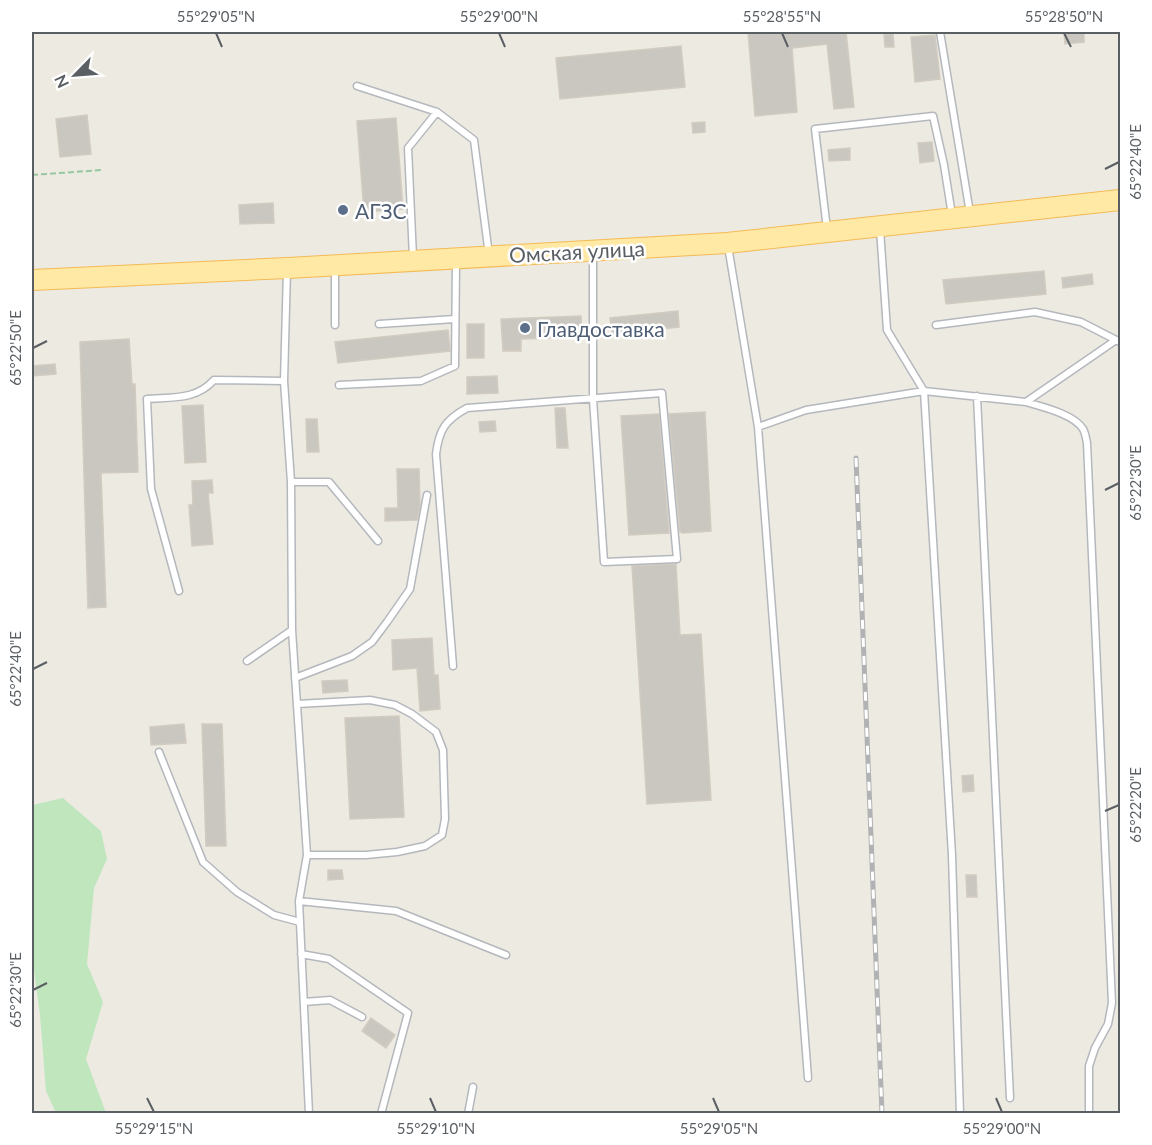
<svg xmlns="http://www.w3.org/2000/svg" width="1152" height="1145" font-family="Lato,sans-serif">
  <rect width="100%" height="100%" fill="#edeae2"/>
  <path fill="#c0e6bd" d="M 63,798 L 101,831 L 107,859 L 94,888 L 87,964 L 103,1002 L 86,1059 L 106,1113 L 56,1113 L 46,1091 L 40,1015 L 32,955 L 32,805 Z"/>
  <path fill="#cac7c1" stroke="#d2cbc0" stroke-width="1.5" d="M 748,32 L 769,32 L 769,34 L 789,32 L 846,32 L 854,107 L 834,109 L 827,44 L 792,48 L 797,112 L 755,116 Z
    M 1064,32 L 1084,32 L 1084,42 L 1065,44 Z
    M 893,34 L 894,47 L 885,47 L 884,35 Z
    M 935,35 L 940,79 L 915,82 L 911,37 Z
    M 681,46 L 685,87 L 560,99 L 556,58 Z
    M 87,115 L 91,154 L 60,157 L 56,119 Z
    M 396,118 L 403,209 L 364,212 L 357,121 Z
    M 705,122 L 705,132 L 693,133 L 692,123 Z
    M 932,142 L 934,161 L 920,163 L 918,143 Z
    M 850,148 L 850,160 L 829,161 L 828,150 Z
    M 273,203 L 274,223 L 240,224 L 239,205 Z
    M 1044,271 L 1046,294 L 946,304 L 943,280 Z
    M 1092,274 L 1093,284 L 1063,288 L 1062,278 Z
    M 678,311 L 679,327 L 612,334 L 610,318 Z
    M 581,316 L 582,337 L 521,339 L 521,351 L 503,351 L 501,319 Z
    M 467,324 L 484,324 L 484,358 L 467,358 Z
    M 448,330 L 450,351 L 338,363 L 335,342 Z
    M 129,339 L 132,384 L 135,384 L 138,472 L 101,473 L 106,607 L 88,608 L 80,342 Z
    M 55,364 L 56,374 L 32,376 L 32,366 Z
    M 497,376 L 498,393 L 467,394 L 467,377 Z
    M 203,405 L 206,462 L 185,463 L 182,406 Z
    M 555,408 L 565,408 L 568,448 L 557,448 Z
    M 705,412 L 711,531 L 683,533 L 680,532 L 669,414 Z
    M 659,414 L 669,533 L 629,535 L 621,416 Z
    M 306,419 L 317,419 L 319,452 L 307,452 Z
    M 495,421 L 496,431 L 480,432 L 479,422 Z
    M 397,469 L 419,469 L 420,506 L 417,520 L 385,521 L 385,508 L 398,508 Z
    M 212,480 L 213,493 L 208,493 L 213,544 L 192,546 L 189,505 L 193,505 L 192,481 Z
    M 676,564 L 680,635 L 701,634 L 711,800 L 647,804 L 632,566 Z
    M 432,638 L 434,675 L 438,675 L 440,709 L 420,711 L 417,668 L 393,670 L 392,640 Z
    M 347,680 L 348,691 L 323,693 L 322,681 Z
    M 399,716 L 404,817 L 350,819 L 345,718 Z
    M 184,724 L 186,743 L 151,745 L 150,727 Z
    M 202,724 L 222,724 L 226,846 L 206,846 Z
    M 973,775 L 974,791 L 963,792 L 962,776 Z
    M 328,870 L 342,870 L 343,879 L 328,880 Z
    M 966,875 L 976,875 L 977,897 L 967,897 Z
    M 371,1018 L 395,1035 L 386,1048 L 362,1031 Z"/>
  <g fill="none" stroke-linecap="round" stroke-linejoin="round">
    <g stroke="#b4b8bd" stroke-width="9">
      <path id="lane" d="M 940,32 L 970,213
        M 357,86 L 437,112 L 474,140 L 489,255
        M 827,229 L 815,129 L 933,116 L 944,165 L 952,215
        M 880,229 L 887,330 L 924,391 L 952,855 L 960,1114
        M 728,246 L 758,427 L 808,1078
        M 413,257 L 408,148 L 437,112
        M 335,268 L 335,325
        M 287,270 L 284,381 L 291,482 L 292,630 L 307,855 L 299,901 L 309,1114
        M 379,324 L 455,319
        M 936,325 L 1035,312 L 1081,322 L 1120,342
        M 339,385 L 421,381 L 455,366 L 456,261
        M 977,396 L 1010,1098
        M 1026,402 C 1042,407 1074,414 1083,429 C 1085,432 1086,438 1087,443 L 1112,1003 L 1108,1024 L 1095,1048 L 1089,1066 L 1089,1114
        M 758,427 L 806,410 L 924,391 L 1026,402 L 1116,340
        M 291,482 L 329,482 L 378,541
        M 179,591 L 151,489 L 147,399 C 173,397 196,400 214,380 L 284,381
        M 247,661 L 292,630
        M 453,666 L 436,454 C 439,430 445,420 467,408 L 662,393 L 677,559 L 604,562 L 593,399 L 593,254
        M 295,678 L 352,656 L 372,642 L 387,622 L 410,589 L 427,495
        M 297,704 L 370,700 L 395,705 L 412,714 L 436,732 L 443,750 L 445,819 L 442,835 L 425,846 L 397,852 L 366,855 L 307,855
        M 159,752 L 203,862 L 237,892 L 274,915 L 300,922
        M 299,901 L 396,911 L 506,955
        M 301,954 L 329,959 L 408,1013 L 381,1114
        M 304,1002 L 330,1000 L 362,1017
        M 468,1114 L 473,1087"/>
    </g>
    <g stroke="#f4ba54" stroke-width="22">
      <path id="primary" d="M 32,280 L 288,268 L 727,243 L 1120,200"/>
    </g>
    <path stroke="#96c7a0" stroke-width="2" stroke-dasharray="6 3" stroke-linecap="butt" d="M 32,175 L 102,170"/>
    <use href="#lane" stroke="#fff" stroke-width="6"/>
    <use href="#primary" stroke="#ffe9a5" stroke-width="20"/>
    <g stroke="#b1b2b3" stroke-width="5">
      <path id="rail" d="M 856,458 L 882,1114"/>
    </g>
    <use href="#rail" stroke="#fff" stroke-width="3" stroke-dasharray="9" stroke-linecap="butt"/>
  </g>
  <path fill="none" stroke="#5a5f63" stroke-width="2" d="M 216,33 L 222,47M 499,33 L 505,47M 782,33 L 788,47M 1064,33 L 1071,47M 1105,169 L 1119,162M 33,348 L 47,341M 1105,490 L 1119,483M 33,669 L 47,662M 1105,811 L 1119,805M 33,990 L 47,983M 147,1098 L 154,1112M 430,1098 L 436,1112M 713,1098 L 719,1112M 996,1098 L 1002,1112"/>
  <g fill="#5c6f8a" stroke="#fff" stroke-width="2">
    <circle cx="343" cy="210" r="6"/>
    <circle cx="525" cy="328" r="6"/>
  </g>
  <g text-anchor="middle" dominant-baseline="central" stroke-width="5" stroke-linejoin="round" paint-order="stroke">
    <g font-size="21" fill="#4e5e75" stroke="#fff" text-anchor="start">
      <text x="355" y="210">АГЗС</text>
      <text x="537" y="328">Главдоставка</text>
    </g>
    <g font-size="21" fill="#5a5f63" stroke="#fff">
      <text transform="translate(577 251) rotate(-3)">Омская улица</text>
    </g>
  </g>
  <rect width="1152" height="1145" fill="none" stroke="#ffffff" stroke-width="66"/>
  <g transform="translate(75 75) rotate(245)" stroke="#ffffff" stroke-width="4.5" paint-order="stroke">
  <path d="M0-4.5L10 22L0 15L-10 22Z" fill="#5a5f63"/>
  <text y="-9" font-size="16" font-weight="bold" text-anchor="middle" fill="#5a5f63">N</text>
  </g>
  <rect x="33" y="33" width="1086" height="1079" fill="none" stroke="#5a5f63" stroke-width="2"/>
  <g font-size="15" text-anchor="middle" fill="#5a5f63">
    <text x="216" y="22">55°29'05"N</text>
    <text x="499" y="22">55°29'00"N</text>
    <text x="782" y="22">55°28'55"N</text>
    <text x="1064" y="22">55°28'50"N</text>
    <text transform="translate(1136 162) rotate(-90)" y="5">65°22'40"E</text>
    <text transform="translate(16 348) rotate(-90)" y="5">65°22'50"E</text>
    <text transform="translate(1136 483) rotate(-90)" y="5">65°22'30"E</text>
    <text transform="translate(16 669) rotate(-90)" y="5">65°22'40"E</text>
    <text transform="translate(1136 805) rotate(-90)" y="5">65°22'20"E</text>
    <text transform="translate(16 990) rotate(-90)" y="5">65°22'30"E</text>
    <text x="154" y="1134">55°29'15"N</text>
    <text x="436" y="1134">55°29'10"N</text>
    <text x="719" y="1134">55°29'05"N</text>
    <text x="1002" y="1134">55°29'00"N</text>
  </g>
</svg>
